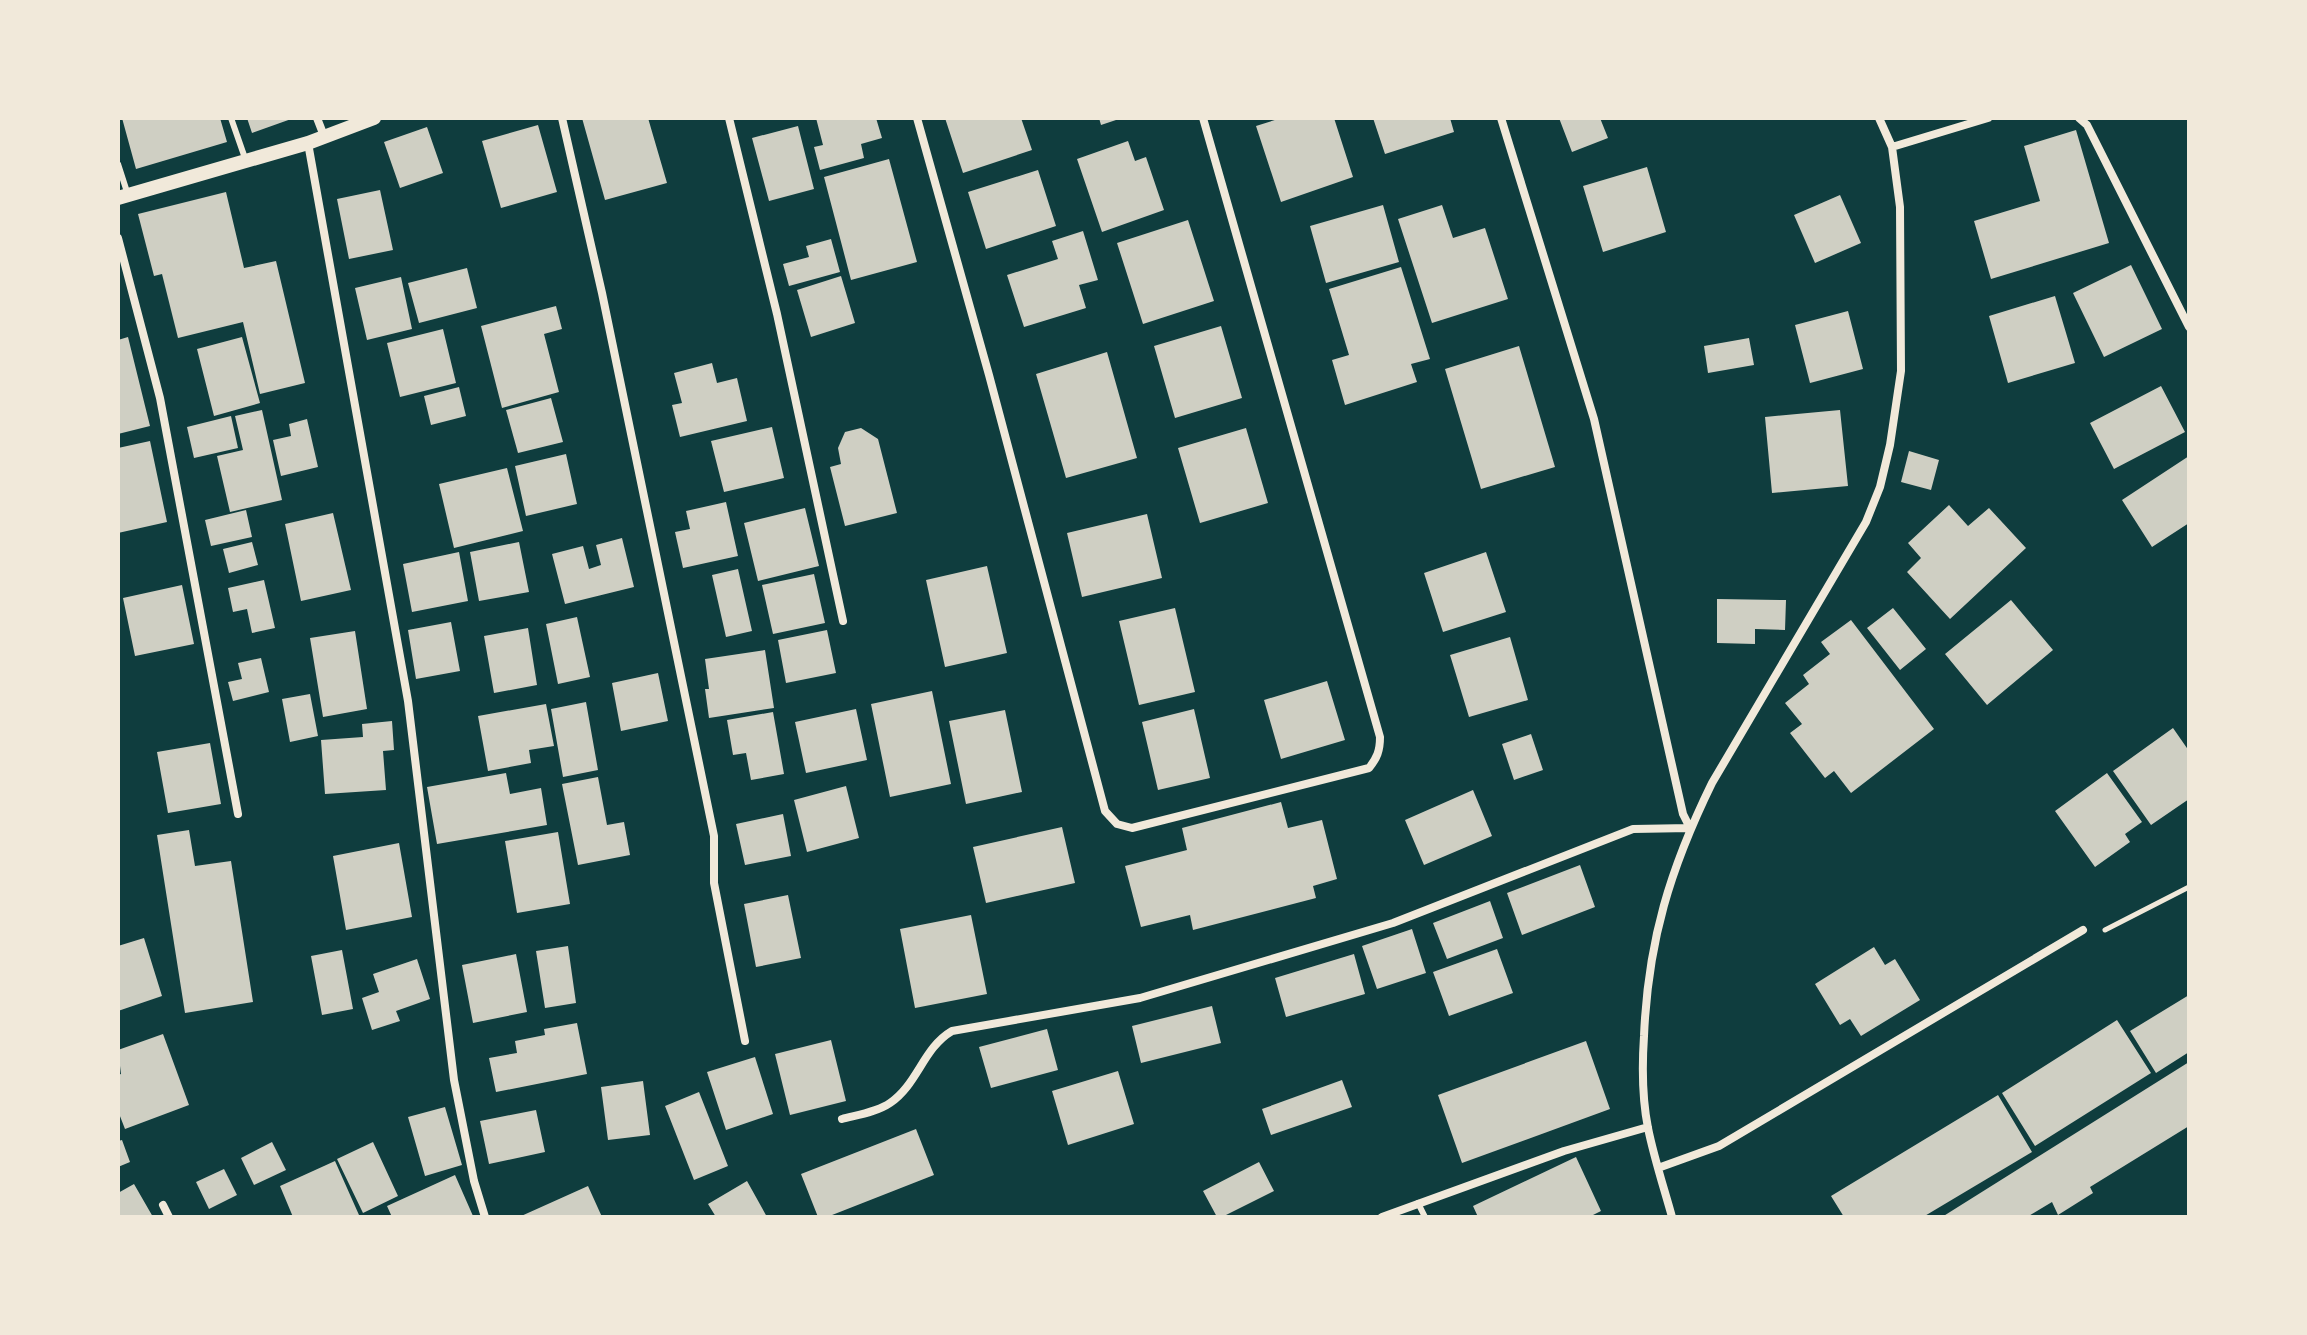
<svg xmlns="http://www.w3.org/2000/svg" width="2307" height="1335" font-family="Roboto,sans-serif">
  <rect width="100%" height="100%" fill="#0f3d3e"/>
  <path fill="#cfcfc3" d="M 122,118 L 220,118 L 227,142 L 136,169 Z
    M 247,118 L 294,118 L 252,133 Z
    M 582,118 L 648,118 L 667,183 L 605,200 Z
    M 816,118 L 876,118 L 882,138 L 861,144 L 864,158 L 820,170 L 814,147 L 823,145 Z
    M 945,118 L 1021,118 L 1032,150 L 963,173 Z
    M 1099,118 L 1119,118 L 1119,119 L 1101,125 Z
    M 1281,118 L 1334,118 L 1353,177 L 1281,202 L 1256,126 Z
    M 1373,118 L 1450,118 L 1454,132 L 1385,154 Z
    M 1559,118 L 1600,118 L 1608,138 L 1572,152 Z
    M 538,125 L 557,192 L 501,208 L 482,141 Z
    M 798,126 L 814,189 L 769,201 L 752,138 Z
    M 427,127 L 443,173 L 400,188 L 384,142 Z
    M 2076,130 L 2109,243 L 1991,279 L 1974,221 L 2040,201 L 2024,146 Z
    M 1128,141 L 1135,161 L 1146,157 L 1164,210 L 1102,232 L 1077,159 Z
    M 889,159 L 917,262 L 851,280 L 824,177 Z
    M 1647,167 L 1666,232 L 1603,252 L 1583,186 Z
    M 1038,170 L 1056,226 L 986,249 L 968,192 Z
    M 380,190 L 393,250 L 349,259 L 337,199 Z
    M 226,192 L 244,268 L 276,261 L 305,383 L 260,394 L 243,322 L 178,338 L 162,274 L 154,276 L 138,214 Z
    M 1840,195 L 1861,243 L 1815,263 L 1794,215 Z
    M 1383,205 L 1399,262 L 1326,283 L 1310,226 Z
    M 1442,205 L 1453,238 L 1485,228 L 1508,299 L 1432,323 L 1398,219 Z
    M 1188,220 L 1214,301 L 1143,324 L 1117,243 Z
    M 1083,231 L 1098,280 L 1079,285 L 1086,308 L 1024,327 L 1007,275 L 1058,259 L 1052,241 Z
    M 831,239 L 840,272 L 789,286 L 783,264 L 809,257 L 806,246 Z
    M 2131,265 L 2162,329 L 2104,357 L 2073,293 Z
    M 1401,267 L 1430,359 L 1411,364 L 1417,382 L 1345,405 L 1332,360 L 1349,355 L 1329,289 Z
    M 467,268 L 477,308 L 419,323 L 408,283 Z
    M 841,276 L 855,323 L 811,337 L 797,290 Z
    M 401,277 L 412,329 L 367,340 L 355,288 Z
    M 2055,296 L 2075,363 L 2008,383 L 1989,316 Z
    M 556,306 L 562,329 L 544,334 L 559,392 L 502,408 L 481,326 Z
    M 1848,311 L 1863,369 L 1810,383 L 1795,325 Z
    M 1221,326 L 1242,398 L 1175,418 L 1154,346 Z
    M 443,329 L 456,383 L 400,397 L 387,343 Z
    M 128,337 L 150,426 L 118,434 L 118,340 Z
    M 242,337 L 260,403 L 214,416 L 197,349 Z
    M 1749,338 L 1754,365 L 1708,373 L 1704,346 Z
    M 1519,346 L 1555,467 L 1481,489 L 1445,369 Z
    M 1107,352 L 1137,458 L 1066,478 L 1036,374 Z
    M 712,363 L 717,383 L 737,378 L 747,421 L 680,437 L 672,405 L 682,403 L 674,373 Z
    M 2161,386 L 2185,432 L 2114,469 L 2090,423 Z
    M 459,387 L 466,416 L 431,425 L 424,396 Z
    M 551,398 L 563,442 L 518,453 L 506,410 Z
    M 262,410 L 282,500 L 230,512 L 217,456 L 243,450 L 235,416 Z
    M 1840,410 L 1848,486 L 1772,493 L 1765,417 Z
    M 231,416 L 238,448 L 194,458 L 187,427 Z
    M 307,419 L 318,467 L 281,476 L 273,440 L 291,436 L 289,424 Z
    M 772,427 L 784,478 L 724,492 L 711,441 Z
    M 861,428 L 878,439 L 897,513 L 845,526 L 830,467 L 841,464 L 838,448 L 845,432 Z
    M 1246,428 L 1268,503 L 1200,523 L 1178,448 Z
    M 150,441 L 167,522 L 118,533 L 118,448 Z
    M 1909,451 L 1939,460 L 1931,490 L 1901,482 Z
    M 566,454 L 577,504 L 526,516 L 515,466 Z
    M 2189,456 L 2189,523 L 2152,547 L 2122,500 Z
    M 507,468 L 523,531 L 454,548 L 439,484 Z
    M 726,502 L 738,556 L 683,568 L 675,532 L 690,529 L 686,511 Z
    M 1949,505 L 1968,526 L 1989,508 L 2026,548 L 1950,619 L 1907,572 L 1921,558 L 1908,543 Z
    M 805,508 L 819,566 L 758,581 L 744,523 Z
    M 246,510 L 252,537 L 211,546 L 205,520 Z
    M 333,513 L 351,590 L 301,601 L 285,524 Z
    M 1147,514 L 1162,578 L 1082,597 L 1067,533 Z
    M 622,538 L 634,587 L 565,604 L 552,554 L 583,546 L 589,569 L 601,565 L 596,545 Z
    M 252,542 L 258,565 L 229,573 L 223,549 Z
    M 519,542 L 529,592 L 479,601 L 470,552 Z
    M 459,552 L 468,601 L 412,612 L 403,564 Z
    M 1486,552 L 1506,612 L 1443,632 L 1424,573 Z
    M 987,566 L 1007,653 L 945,667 L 926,580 Z
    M 738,569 L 752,631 L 726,637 L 712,575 Z
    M 814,574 L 825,623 L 773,634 L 762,585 Z
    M 264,580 L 275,628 L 252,633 L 247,609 L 233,612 L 228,588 Z
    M 182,585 L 194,644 L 135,656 L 123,598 Z
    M 1717,599 L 1786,600 L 1785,630 L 1755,629 L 1755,644 L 1717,643 Z
    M 2011,600 L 2053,650 L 1987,705 L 1945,654 Z
    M 1175,608 L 1195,692 L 1139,705 L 1119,621 Z
    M 1893,608 L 1926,649 L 1900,670 L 1867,628 Z
    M 577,617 L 590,677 L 558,684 L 546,624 Z
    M 1851,620 L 1934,729 L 1851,793 L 1834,771 L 1825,778 L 1790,733 L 1802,724 L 1785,703 L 1809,684 L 1803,675 L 1830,654 L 1821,642 Z
    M 451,622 L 460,671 L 416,679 L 408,630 Z
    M 528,628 L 537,685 L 494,693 L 484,636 Z
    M 827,630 L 836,673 L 786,683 L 778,640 Z
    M 355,631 L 367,709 L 323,717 L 310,638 Z
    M 1510,637 L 1528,700 L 1469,717 L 1450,655 Z
    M 765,650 L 774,708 L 709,718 L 705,689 L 709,689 L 705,659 Z
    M 261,658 L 269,692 L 233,701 L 228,682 L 242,679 L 238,663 Z
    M 658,673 L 668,721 L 621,731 L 612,683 Z
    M 1327,681 L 1345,740 L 1281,759 L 1264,700 Z
    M 932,691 L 951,784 L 890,797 L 871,704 Z
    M 310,694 L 318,736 L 290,742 L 282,699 Z
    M 586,702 L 598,770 L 563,777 L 551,709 Z
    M 546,704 L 554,746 L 529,750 L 531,763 L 488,771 L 478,716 Z
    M 856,709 L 867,760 L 806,773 L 795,722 Z
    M 1194,709 L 1210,778 L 1158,790 L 1142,722 Z
    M 1005,710 L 1022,792 L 966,804 L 949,721 Z
    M 773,712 L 784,774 L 751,780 L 746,753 L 733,755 L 727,720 Z
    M 392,721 L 394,750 L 383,751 L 386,790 L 325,794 L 321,740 L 363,737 L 362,724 Z
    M 2173,728 L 2189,751 L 2189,799 L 2151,825 L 2113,771 Z
    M 1531,734 L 1543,770 L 1514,780 L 1502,744 Z
    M 210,743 L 221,804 L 168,813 L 157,752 Z
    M 506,773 L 510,794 L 541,788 L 547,825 L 437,844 L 427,787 Z
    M 2107,773 L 2142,822 L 2125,834 L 2130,842 L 2095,867 L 2055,811 Z
    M 598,777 L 607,825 L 624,822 L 630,855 L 578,865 L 562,784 Z
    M 846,786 L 859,838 L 807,852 L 794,800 Z
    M 1473,790 L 1492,836 L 1424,865 L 1405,820 Z
    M 1281,802 L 1288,828 L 1322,820 L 1337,879 L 1313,886 L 1316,898 L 1193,930 L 1190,915 L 1141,927 L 1125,866 L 1187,850 L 1182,828 Z
    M 783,814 L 791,856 L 745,865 L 736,824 Z
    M 1062,827 L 1075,883 L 986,903 L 973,847 Z
    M 189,830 L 195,866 L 231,861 L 253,1002 L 185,1013 L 157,835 Z
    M 558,832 L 570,904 L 517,913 L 505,841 Z
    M 399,843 L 412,917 L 346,930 L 333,856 Z
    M 1580,865 L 1595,907 L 1522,935 L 1507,893 Z
    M 788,895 L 801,958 L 756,967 L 744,904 Z
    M 1490,901 L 1503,938 L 1447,959 L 1433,923 Z
    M 971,915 L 987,994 L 915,1008 L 900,929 Z
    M 1412,929 L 1426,973 L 1377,989 L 1362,946 Z
    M 144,938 L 162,996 L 118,1011 L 118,946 Z
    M 568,946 L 576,1003 L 545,1008 L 536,951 Z
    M 1874,947 L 1885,965 L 1895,959 L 1920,1000 L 1861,1036 L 1850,1019 L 1840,1025 L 1815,984 Z
    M 1497,949 L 1513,993 L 1449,1016 L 1433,972 Z
    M 342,950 L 353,1009 L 322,1015 L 311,956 Z
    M 516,954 L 527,1012 L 473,1023 L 462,965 Z
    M 1354,954 L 1365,994 L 1286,1017 L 1275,978 Z
    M 417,959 L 430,999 L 396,1011 L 400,1021 L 372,1030 L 362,998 L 379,992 L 373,974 Z
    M 2189,995 L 2189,1052 L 2156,1073 L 2130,1031 Z
    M 1212,1006 L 1221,1043 L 1141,1063 L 1132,1026 Z
    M 2117,1020 L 2151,1073 L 2035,1146 L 2002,1093 Z
    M 577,1023 L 587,1074 L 496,1092 L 489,1058 L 517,1053 L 515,1041 L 545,1035 L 544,1029 Z
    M 1047,1029 L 1058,1070 L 991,1088 L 979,1047 Z
    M 163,1034 L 189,1105 L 125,1129 L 118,1111 L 118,1075 L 121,1074 L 118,1050 Z
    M 831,1040 L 846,1101 L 790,1115 L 775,1054 Z
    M 1586,1041 L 1610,1109 L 1462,1163 L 1438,1095 Z
    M 755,1057 L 773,1114 L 726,1130 L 707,1072 Z
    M 2189,1062 L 2189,1126 L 2090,1187 L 2093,1193 L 2058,1215 L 2052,1202 L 2027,1217 L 1942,1217 Z
    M 1118,1071 L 1134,1124 L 1068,1145 L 1052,1091 Z
    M 1342,1080 L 1352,1107 L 1271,1135 L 1262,1109 Z
    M 643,1081 L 650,1135 L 608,1140 L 601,1087 Z
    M 699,1092 L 728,1166 L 694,1180 L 665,1106 Z
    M 1998,1095 L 2032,1152 L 1923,1217 L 1844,1217 L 1831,1196 Z
    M 445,1107 L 462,1165 L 425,1176 L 408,1117 Z
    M 536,1110 L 545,1152 L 489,1164 L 480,1121 Z
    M 916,1129 L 934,1175 L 827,1217 L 818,1217 L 801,1174 Z
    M 122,1140 L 130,1162 L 118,1167 L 118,1141 Z
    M 272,1142 L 286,1170 L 254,1185 L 241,1158 Z
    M 373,1142 L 398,1196 L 363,1213 L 337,1159 Z
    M 1576,1157 L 1601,1211 L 1589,1217 L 1478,1217 L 1473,1206 Z
    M 335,1161 L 359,1215 L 293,1217 L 280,1186 Z
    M 1259,1162 L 1274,1191 L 1222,1217 L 1217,1217 L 1203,1191 Z
    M 224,1169 L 237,1195 L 209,1209 L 196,1182 Z
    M 455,1175 L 473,1216 L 392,1217 L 387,1206 Z
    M 747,1181 L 767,1217 L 716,1217 L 708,1204 Z
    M 134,1184 L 153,1217 L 118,1217 L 118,1193 Z
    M 588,1186 L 602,1217 L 519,1217 Z"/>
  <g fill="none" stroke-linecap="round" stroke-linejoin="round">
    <path stroke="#f1e9da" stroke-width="5" d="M 2105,930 L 2189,887"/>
    <path stroke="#f1e9da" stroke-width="6" d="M 231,118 L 246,161
      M 118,164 L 128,195
      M 1418,1203 L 1425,1217"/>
    <path stroke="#f1e9da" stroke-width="8" d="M 317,118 L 324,136
      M 562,118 L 602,293 L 714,836 L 714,883 L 745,1041
      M 729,118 L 777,314 L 843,621
      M 917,118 L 989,375 L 1105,811 L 1117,824 L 1132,828 L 1369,768 C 1377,758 1380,751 1380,737 L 1203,118
      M 2079,118 L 2087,125 L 2189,327
      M 308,143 L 408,701 L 454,1080 L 474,1181 L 485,1217
      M 1892,147 L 1988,118
      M 118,238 L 160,398 L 238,814
      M 842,1119 C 857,1115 877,1112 890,1103 C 918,1084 923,1048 952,1031 L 1140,998 L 1393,923 L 1633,829 L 1690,828 L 1683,814 L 1594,419 L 1501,118
      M 1658,1168 L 1719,1146 L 2083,930
      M 163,1205 L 169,1217
      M 1382,1217 L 1564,1151 L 1648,1127
      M 1672,1217 C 1664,1188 1654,1158 1648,1128 C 1642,1098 1642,1066 1644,1036 C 1648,941 1670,869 1712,783 L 1866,522 L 1880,487 L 1890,445 L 1901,371 L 1900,207 L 1892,147 L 1879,118"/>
    <path stroke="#f1e9da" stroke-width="14" d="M 118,198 L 308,143 L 374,118"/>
  </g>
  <rect width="2307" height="1335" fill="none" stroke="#f1e9da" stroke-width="240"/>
</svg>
